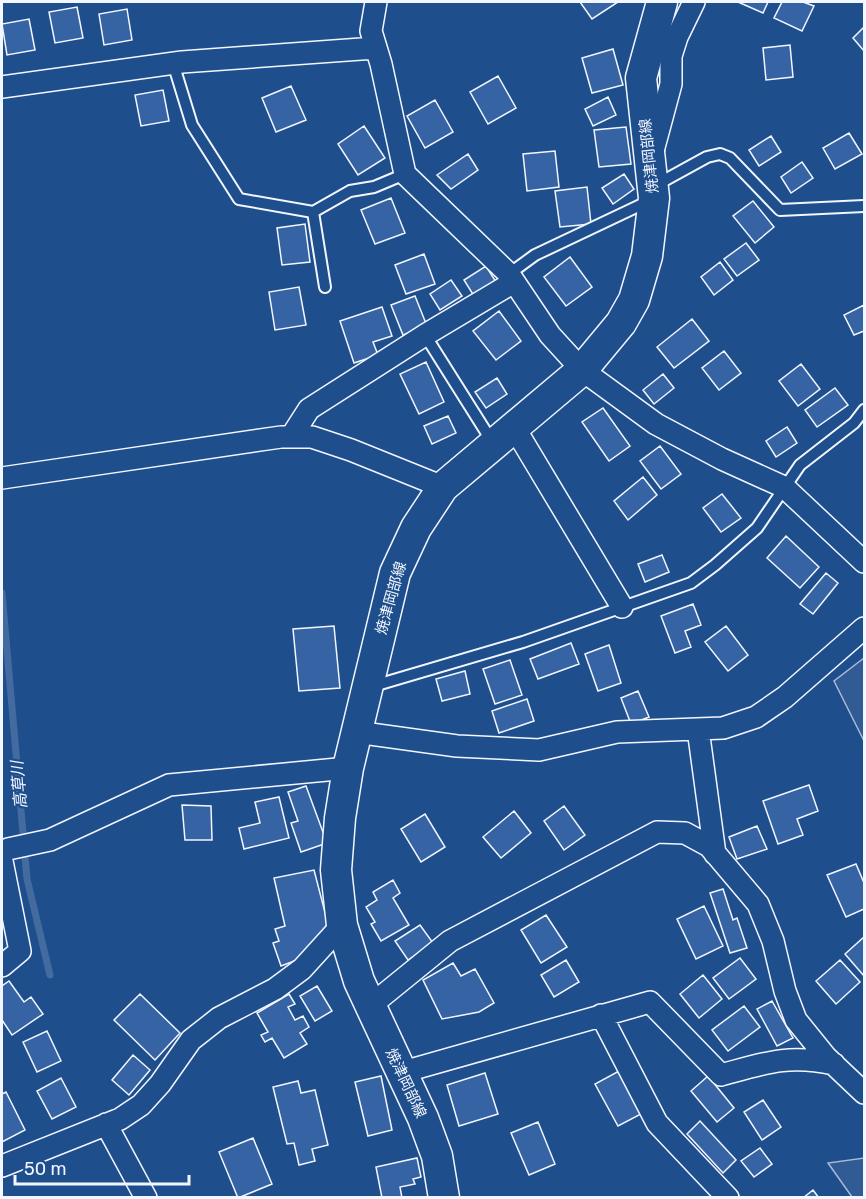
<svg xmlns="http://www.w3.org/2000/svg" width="866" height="1199" font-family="Rubik,'Noto Sans JP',sans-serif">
  <rect width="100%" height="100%" fill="#1f4e8c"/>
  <path fill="#305b95" stroke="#a8bbd7" stroke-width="1.5" d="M 864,658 L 864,741 L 834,681 Z
    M 864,1158 L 864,1197 L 852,1197 L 828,1163 Z"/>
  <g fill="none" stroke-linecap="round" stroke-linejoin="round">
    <path stroke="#446ba0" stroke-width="7" d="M 2,593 L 27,879 L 50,975"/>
  </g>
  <path fill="#3563a3" stroke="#f2f6ff" stroke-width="1.5" d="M 580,2 L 618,2 L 592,19 Z
    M 738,2 L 768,2 L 763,13 Z
    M 782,2 L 803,2 L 814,6 L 802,31 L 774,18 Z
    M 77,7 L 83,38 L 55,43 L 49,12 Z
    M 127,9 L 132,40 L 104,45 L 99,14 Z
    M 29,19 L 35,50 L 7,55 L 2,24 Z
    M 864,27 L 864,51 L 853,38 Z
    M 790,45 L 793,77 L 766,80 L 763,48 Z
    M 613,49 L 623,85 L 592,93 L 582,58 Z
    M 498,76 L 516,108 L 488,124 L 470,92 Z
    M 291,86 L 306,120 L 276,132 L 262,98 Z
    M 163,90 L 169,121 L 141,126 L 135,95 Z
    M 608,97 L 616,115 L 593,126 L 585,109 Z
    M 435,100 L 453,132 L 425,148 L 407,116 Z
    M 364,126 L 385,158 L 358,175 L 338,144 Z
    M 626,127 L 631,164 L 599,167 L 594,130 Z
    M 849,133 L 862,154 L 835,169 L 823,148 Z
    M 771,136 L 781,152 L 759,166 L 749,150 Z
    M 555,151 L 559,187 L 527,191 L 523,154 Z
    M 468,154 L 478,170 L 451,189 L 437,175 Z
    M 802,162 L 813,178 L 791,193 L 781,177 Z
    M 624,174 L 634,189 L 613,204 L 602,188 Z
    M 587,187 L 591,224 L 560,227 L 555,191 Z
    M 391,198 L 405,233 L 375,244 L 361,210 Z
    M 753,201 L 774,227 L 755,243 L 733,216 Z
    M 305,224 L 310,262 L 282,265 L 277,228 Z
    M 746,243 L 759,260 L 737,276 L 724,259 Z
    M 424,254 L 435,284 L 406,294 L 395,265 Z
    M 570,257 L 592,287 L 566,306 L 544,277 Z
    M 720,262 L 733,280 L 714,295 L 701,277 Z
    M 486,266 L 496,282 L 474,296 L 464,280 Z
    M 451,280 L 462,296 L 440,310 L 430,294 Z
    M 299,287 L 306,325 L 275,330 L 269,292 Z
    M 415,296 L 427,326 L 403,335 L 391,305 Z
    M 864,305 L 864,331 L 854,335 L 844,315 Z
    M 382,307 L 392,336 L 373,342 L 378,355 L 354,363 L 340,321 Z
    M 499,311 L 521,341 L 496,360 L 473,331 Z
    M 692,319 L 709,341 L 674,368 L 657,347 Z
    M 724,351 L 741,373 L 719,390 L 702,368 Z
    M 426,362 L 444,402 L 419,414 L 400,374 Z
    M 801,364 L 820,389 L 798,406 L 779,381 Z
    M 663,374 L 674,388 L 654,404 L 643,390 Z
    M 497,378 L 507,394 L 486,408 L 475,392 Z
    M 835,388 L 848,405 L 817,427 L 805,410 Z
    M 603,408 L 630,446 L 609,461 L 582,422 Z
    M 448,416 L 456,433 L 432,444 L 424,426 Z
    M 787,427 L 797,443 L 776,457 L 766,441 Z
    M 660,446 L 681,474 L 661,489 L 640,461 Z
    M 643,477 L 657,495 L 628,520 L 614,501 Z
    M 722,494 L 741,518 L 721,532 L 703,508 Z
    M 786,536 L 819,567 L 800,588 L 767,558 Z
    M 662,555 L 669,572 L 645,582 L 638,564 Z
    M 826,573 L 838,583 L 813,614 L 800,604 Z
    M 693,604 L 701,625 L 685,631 L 691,647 L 675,653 L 661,616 Z
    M 334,626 L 340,688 L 299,691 L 293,629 Z
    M 726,626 L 748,655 L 728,671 L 705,642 Z
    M 571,643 L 579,664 L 538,679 L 530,659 Z
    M 609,645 L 621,683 L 598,691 L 585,654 Z
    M 510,660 L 522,695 L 495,704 L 483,669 Z
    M 465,671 L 470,694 L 442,701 L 436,679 Z
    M 638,691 L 649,717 L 631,724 L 621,698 Z
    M 527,699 L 534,721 L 499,733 L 492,711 Z
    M 809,785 L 818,811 L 797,819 L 803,835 L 778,844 L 763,801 Z
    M 306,786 L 327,843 L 301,852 L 291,823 L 298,821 L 288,792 Z
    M 279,797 L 289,838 L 244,849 L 239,828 L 260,823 L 255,802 Z
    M 182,805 L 211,806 L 212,840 L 185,840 Z
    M 564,806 L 585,835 L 564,850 L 544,821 Z
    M 514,811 L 531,833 L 501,858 L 483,837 Z
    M 425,814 L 445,847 L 421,862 L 401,829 Z
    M 757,826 L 767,849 L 737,859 L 729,837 Z
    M 856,864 L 864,883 L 864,909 L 846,917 L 827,875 Z
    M 314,870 L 328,924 L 297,960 L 281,966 L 273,943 L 279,941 L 275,929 L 285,926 L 274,878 Z
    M 393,880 L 400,893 L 393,898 L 409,925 L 381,941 L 371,924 L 375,922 L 366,907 L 377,900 L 373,892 Z
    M 723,889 L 733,920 L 737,918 L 747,948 L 730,953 L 710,893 Z
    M 704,906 L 723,946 L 696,959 L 677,919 Z
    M 546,915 L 567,947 L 541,963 L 521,930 Z
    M 420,925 L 433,943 L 408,960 L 395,941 Z
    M 864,937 L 864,976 L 845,954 Z
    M 740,958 L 756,979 L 729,999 L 713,978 Z
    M 566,960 L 579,982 L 554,997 L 541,975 Z
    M 840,960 L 860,982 L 836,1004 L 816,981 Z
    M 453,963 L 461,976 L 475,969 L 494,1003 L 479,1012 L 442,1019 L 423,980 Z
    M 703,975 L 722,999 L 699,1018 L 680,994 Z
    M 9,981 L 24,1002 L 31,997 L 43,1014 L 12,1035 L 2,1020 L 2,986 Z
    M 317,986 L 332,1011 L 315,1021 L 300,996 Z
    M 140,994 L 180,1033 L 155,1060 L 114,1020 Z
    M 289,994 L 295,1004 L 288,1007 L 295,1020 L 303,1016 L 309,1027 L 300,1033 L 307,1044 L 284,1058 L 272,1038 L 265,1042 L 261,1035 L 268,1032 L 257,1013 Z
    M 772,1001 L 793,1038 L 777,1046 L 757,1009 Z
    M 744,1006 L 760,1027 L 728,1051 L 712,1030 Z
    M 47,1031 L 61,1061 L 37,1072 L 23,1042 Z
    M 133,1055 L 150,1070 L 129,1095 L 112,1080 Z
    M 619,1071 L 641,1114 L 618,1126 L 595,1084 Z
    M 485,1073 L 498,1114 L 459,1126 L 447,1085 Z
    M 381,1076 L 392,1130 L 368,1136 L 355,1082 Z
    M 708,1076 L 734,1108 L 717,1122 L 691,1091 Z
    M 61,1078 L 76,1107 L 52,1119 L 37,1091 Z
    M 298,1081 L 301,1093 L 315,1090 L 328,1145 L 312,1149 L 315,1161 L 299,1165 L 294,1143 L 287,1144 L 273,1087 Z
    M 6,1092 L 25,1130 L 2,1142 L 2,1094 Z
    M 763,1100 L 781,1127 L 762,1140 L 744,1112 Z
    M 700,1121 L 736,1160 L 723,1173 L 687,1134 Z
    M 538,1122 L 555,1164 L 529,1175 L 511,1133 Z
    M 253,1138 L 272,1184 L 238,1198 L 219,1152 Z
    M 760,1148 L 772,1164 L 754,1177 L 741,1161 Z
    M 417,1158 L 421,1177 L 413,1179 L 415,1184 L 400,1187 L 402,1198 L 382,1198 L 376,1167 Z
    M 813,1190 L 819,1198 L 803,1198 Z"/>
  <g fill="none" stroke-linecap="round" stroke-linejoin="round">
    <g stroke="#f2f6ff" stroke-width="14">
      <path id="lane" d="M 173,63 L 192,125 L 239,199 L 313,212 L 325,287
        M 656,185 L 707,157 L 720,154 L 730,158 L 780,210 L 864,206
        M 313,212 L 350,191 L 374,187 L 405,174
        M 509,274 L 535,255 L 649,201
        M 425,335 L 493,443
        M 370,687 L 523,642 L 691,583 L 715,565 L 757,528 L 800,465 L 854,423 L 864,410"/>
    </g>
    <g stroke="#f2f6ff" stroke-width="24">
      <path id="street" d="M 376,2 L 371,31 L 381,64 L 405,174 L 509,274 L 550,335 L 582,370 L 656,424 L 722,459 L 784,487 L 864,562
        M 2,87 L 182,62 L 375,48
        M 653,151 L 671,84 L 671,56 L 677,37 L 694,2
        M 514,427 L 622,607
        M 291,437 L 309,409 L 425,335 L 514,282
        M 2,478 L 281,437 L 312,437 L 351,450 L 443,487
        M 698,729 L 715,854
        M 356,732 L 457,746 L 539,750 L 617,732 L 723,728 L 756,717 L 785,697 L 864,628
        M 8,849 L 50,840 L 169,785 L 348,768
        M 2,861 L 20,951 L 2,966
        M 370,1006 L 450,941 L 657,832 L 685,833 L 709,846 L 758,904 L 773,941 L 785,991 L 796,1020 L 826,1057 L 864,1093
        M 601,1015 L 657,1123 L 728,1198
        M 403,1072 L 650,1002 L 721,1075 C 765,1063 788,1054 834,1064
        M 106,1124 L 146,1198
        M 2,1166 L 120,1119 L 141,1105 L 160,1084 L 191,1040 L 219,1018 L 275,989 L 302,969 L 342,925"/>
    </g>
    <g stroke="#f2f6ff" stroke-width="33">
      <path id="secondary" d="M 444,1198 L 437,1156 L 423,1118 L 359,981 L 342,925 L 336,870 L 340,818 L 348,768 L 395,573 L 416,528 L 443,487 L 582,370 L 621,323 L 634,300 L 647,256 L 654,198 L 641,78 L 662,2"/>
    </g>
    <use href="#lane" stroke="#1f4e8c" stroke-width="10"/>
    <use href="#street" stroke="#1f4e8c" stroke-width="21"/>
    <use href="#secondary" stroke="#1f4e8c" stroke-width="30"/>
  </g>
  <g text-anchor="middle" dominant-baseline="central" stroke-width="4.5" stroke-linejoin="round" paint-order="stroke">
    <g font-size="15" fill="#f2f6ff" stroke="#1f4e8c">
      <text transform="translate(649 156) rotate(-96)">焼津岡部線</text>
      <text transform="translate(391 598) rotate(-74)">焼津岡部線</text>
      <text transform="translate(406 1083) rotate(65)">焼津岡部線</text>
    </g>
    <g font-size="16" font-style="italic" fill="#f2f6ff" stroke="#1f4e8c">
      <text transform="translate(19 785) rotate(-95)">高草川</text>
    </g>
  </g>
  <rect width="866" height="1199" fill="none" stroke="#f2f6ff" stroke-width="6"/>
  <path d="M15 1175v9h174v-9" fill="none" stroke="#f2f6ff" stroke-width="3"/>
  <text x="24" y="1175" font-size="18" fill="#f2f6ff" stroke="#1f4e8c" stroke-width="4.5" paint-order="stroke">50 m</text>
</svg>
